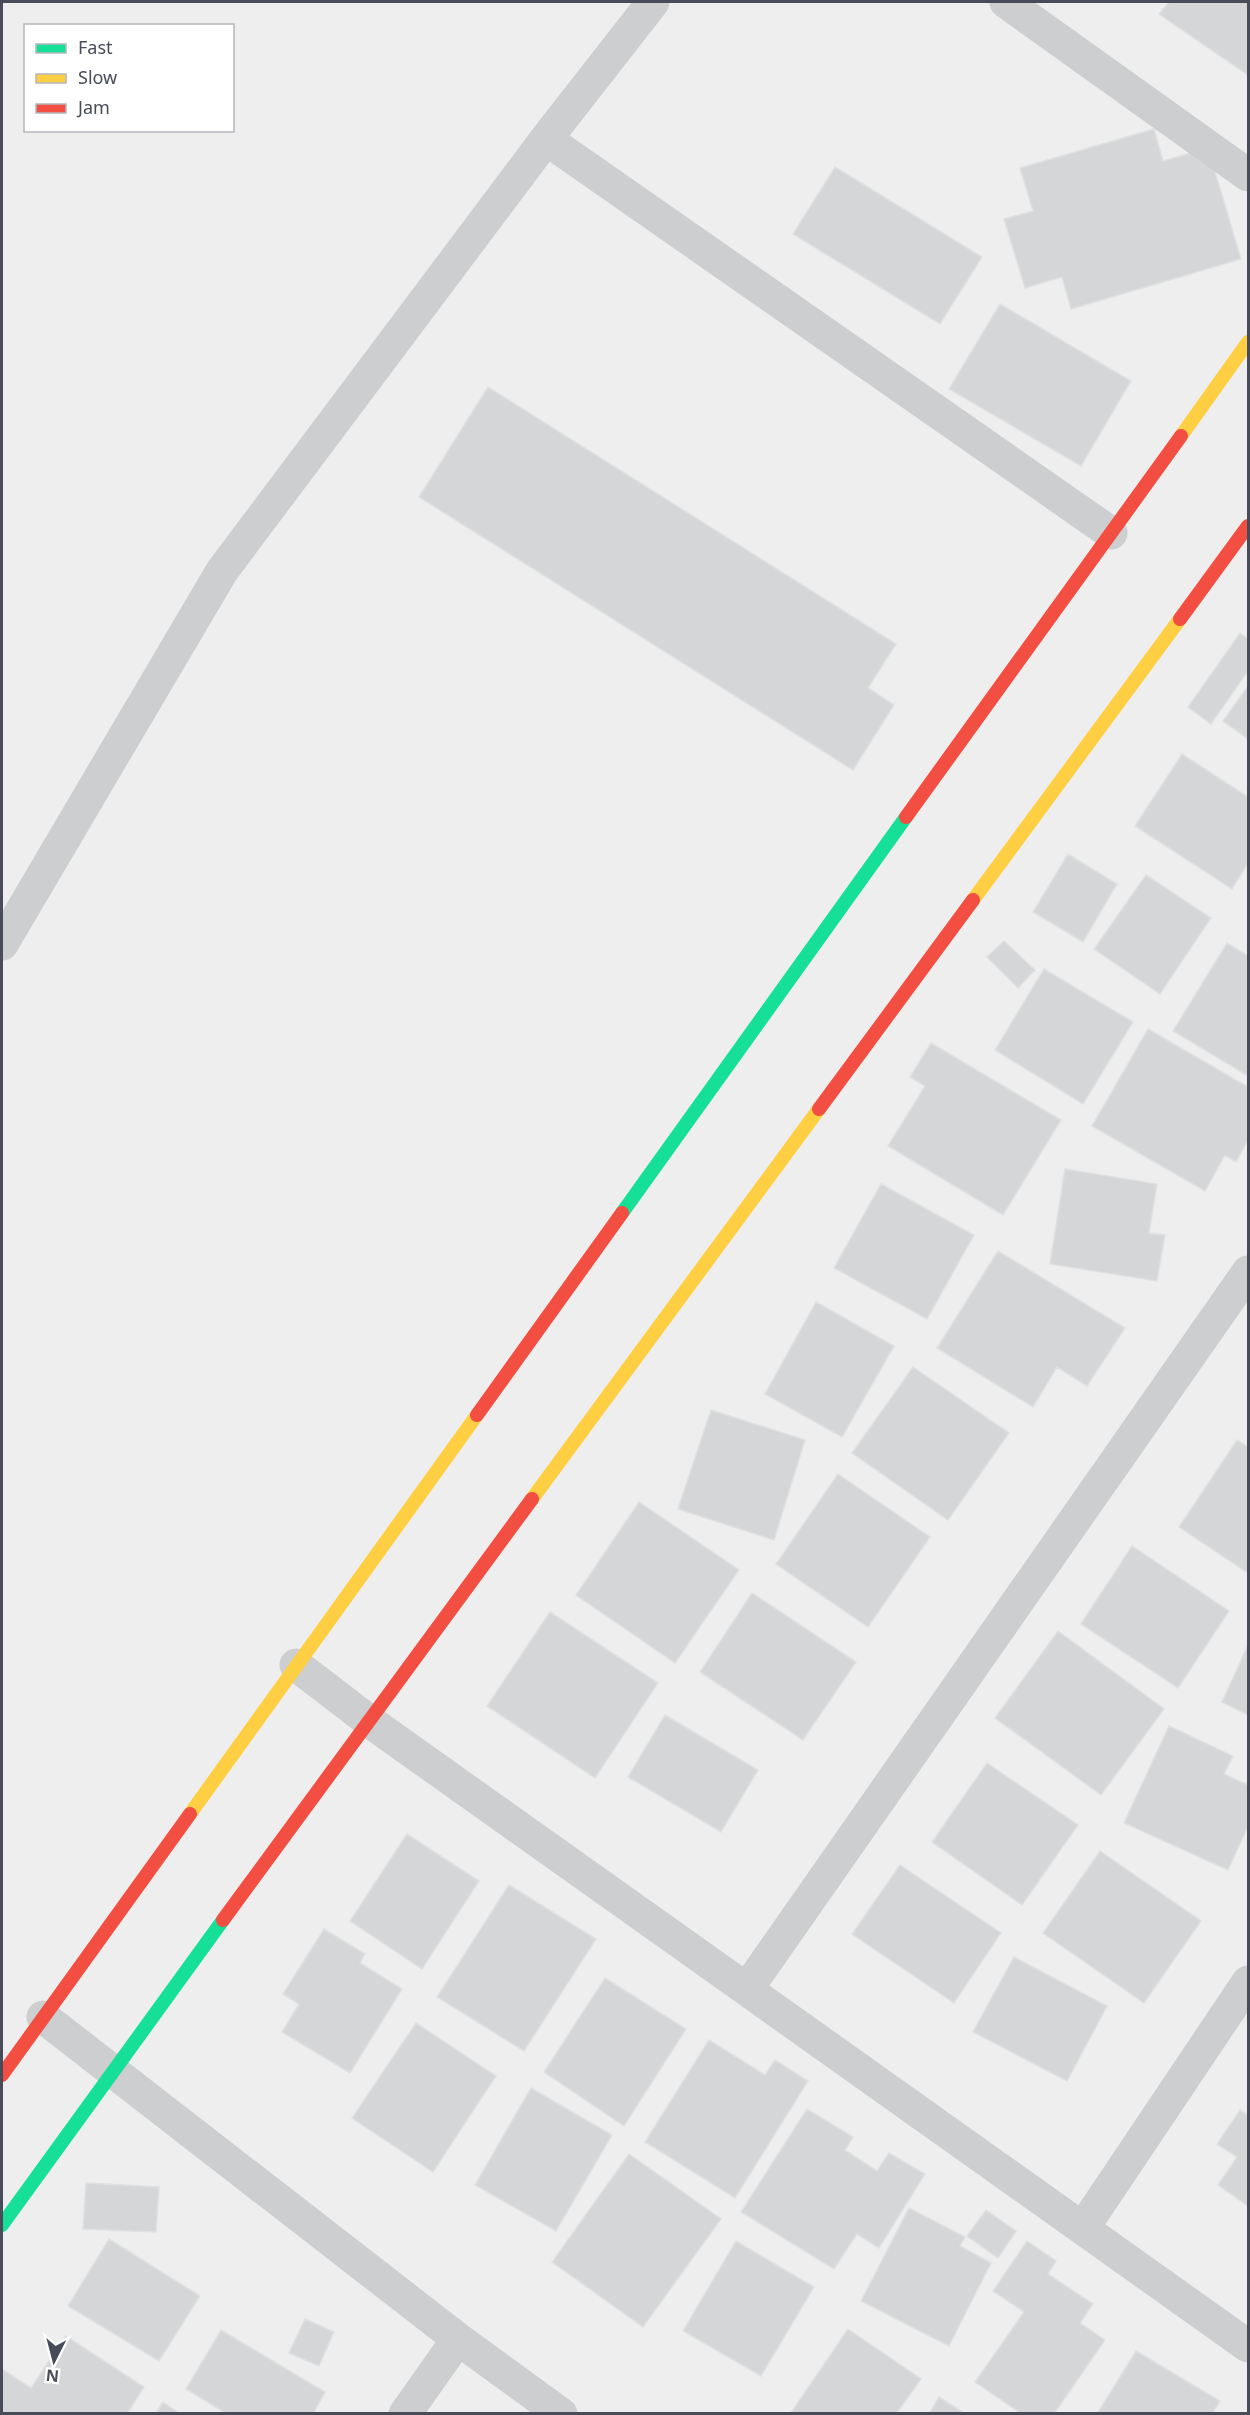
<svg xmlns="http://www.w3.org/2000/svg" width="1250" height="2415" font-family="'Noto Sans',sans-serif">
  <rect width="100%" height="100%" fill="#eee"/>
  <path fill="#d5d6d8" stroke="#dfe0e1" stroke-width="1.5" d="M 1169,2 L 1248,2 L 1248,75 L 1159,14 Z
    M 1154,129 L 1163,161 L 1208,148 L 1241,259 L 1071,309 L 1062,277 L 1025,288 L 1004,219 L 1033,211 L 1020,168 Z
    M 835,167 L 982,257 L 940,324 L 793,234 Z
    M 1000,304 L 1131,381 L 1081,466 L 949,389 Z
    M 488,387 L 896,644 L 868,688 L 894,705 L 853,770 L 419,497 Z
    M 1240,633 L 1248,639 L 1248,671 L 1211,724 L 1188,707 Z
    M 1248,686 L 1248,739 L 1223,721 Z
    M 1182,754 L 1248,797 L 1248,863 L 1232,889 L 1135,826 Z
    M 1068,854 L 1117,884 L 1083,942 L 1033,912 Z
    M 1146,875 L 1211,918 L 1160,994 L 1094,949 Z
    M 1004,941 L 1035,970 L 1018,988 L 987,957 Z
    M 1227,943 L 1248,956 L 1248,1076 L 1173,1031 Z
    M 1044,969 L 1133,1022 L 1083,1104 L 995,1050 Z
    M 1148,1029 L 1248,1087 L 1248,1140 L 1236,1162 L 1225,1155 L 1205,1191 L 1092,1126 Z
    M 931,1043 L 1061,1120 L 1003,1215 L 888,1146 L 925,1086 L 910,1077 Z
    M 1065,1169 L 1157,1184 L 1149,1233 L 1165,1235 L 1157,1281 L 1050,1264 Z
    M 881,1184 L 974,1235 L 927,1319 L 834,1268 Z
    M 998,1251 L 1125,1328 L 1087,1386 L 1057,1367 L 1033,1407 L 937,1348 Z
    M 816,1302 L 894,1346 L 842,1437 L 765,1394 Z
    M 913,1367 L 1009,1433 L 948,1520 L 852,1453 Z
    M 711,1410 L 805,1440 L 774,1540 L 678,1509 Z
    M 1237,1440 L 1248,1447 L 1248,1573 L 1179,1527 Z
    M 838,1474 L 930,1537 L 868,1627 L 776,1564 Z
    M 639,1502 L 739,1570 L 675,1663 L 576,1595 Z
    M 1132,1546 L 1229,1611 L 1178,1688 L 1081,1624 Z
    M 752,1593 L 856,1662 L 803,1740 L 700,1672 Z
    M 550,1612 L 658,1683 L 595,1778 L 487,1706 Z
    M 1058,1631 L 1164,1709 L 1101,1795 L 995,1718 Z
    M 1248,1645 L 1248,1715 L 1222,1702 Z
    M 665,1715 L 758,1770 L 721,1832 L 628,1777 Z
    M 1169,1726 L 1233,1756 L 1224,1774 L 1248,1785 L 1248,1826 L 1228,1870 L 1124,1823 Z
    M 987,1763 L 1078,1825 L 1022,1905 L 932,1842 Z
    M 407,1834 L 479,1881 L 422,1969 L 350,1921 Z
    M 1100,1851 L 1201,1921 L 1144,2003 L 1043,1933 Z
    M 900,1865 L 1001,1933 L 954,2003 L 852,1934 Z
    M 509,1885 L 596,1939 L 524,2051 L 437,1997 Z
    M 324,1929 L 365,1954 L 360,1963 L 402,1989 L 350,2073 L 282,2032 L 299,2004 L 283,1994 Z
    M 1014,1957 L 1107,2006 L 1067,2081 L 973,2032 Z
    M 605,1978 L 686,2029 L 624,2126 L 544,2072 Z
    M 416,2023 L 496,2076 L 433,2172 L 352,2118 Z
    M 709,2040 L 765,2075 L 775,2060 L 808,2081 L 735,2198 L 645,2142 Z
    M 531,2088 L 612,2135 L 556,2231 L 475,2185 Z
    M 807,2109 L 853,2137 L 845,2150 L 877,2171 L 889,2153 L 925,2174 L 879,2248 L 857,2234 L 834,2269 L 741,2212 Z
    M 1240,2110 L 1248,2115 L 1248,2206 L 1218,2185 L 1237,2157 L 1217,2144 Z
    M 629,2154 L 721,2219 L 643,2327 L 552,2262 Z
    M 86,2183 L 159,2187 L 156,2232 L 83,2229 Z
    M 909,2208 L 965,2237 L 960,2246 L 991,2263 L 949,2346 L 861,2301 Z
    M 986,2210 L 1016,2231 L 998,2258 L 967,2236 Z
    M 109,2239 L 200,2296 L 159,2361 L 68,2306 Z
    M 736,2241 L 814,2287 L 761,2376 L 683,2331 Z
    M 1027,2241 L 1056,2261 L 1048,2274 L 1093,2304 L 1080,2323 L 1105,2340 L 1054,2414 L 1022,2414 L 975,2382 L 1024,2312 L 993,2291 Z
    M 305,2319 L 334,2332 L 319,2366 L 289,2353 Z
    M 848,2329 L 921,2379 L 896,2414 L 790,2414 Z
    M 221,2330 L 325,2392 L 313,2414 L 227,2414 L 186,2389 Z
    M 66,2336 L 144,2387 L 127,2414 L 2,2414 L 2,2369 L 31,2388 Z
    M 1136,2351 L 1220,2401 L 1212,2414 L 1097,2414 Z
    M 939,2397 L 966,2414 L 929,2414 Z
    M 163,2402 L 180,2414 L 155,2414 Z"/>
  <g fill="none" stroke-linecap="round" stroke-linejoin="round">
    <path stroke="#ccced0" stroke-width="33" d="M 1006,2 L 1248,175
      M 546,139 L 1111,533
      M 2,944 L 222,571 L 546,139 L 653,2
      M 296,1665 L 369,1721 L 1248,2346
      M 747,1989 L 1248,1272
      M 43,2017 L 458,2339 L 561,2414
      M 1083,2228 L 1248,1982
      M 405,2414 L 458,2339"/>
    <path stroke="#16e098" stroke-width="14" d="M 622,1213 L 906,817
      M 2,2225 L 223,1920"/>
    <path stroke="#ffcf43" stroke-width="14" d="M 1181,436 L 1248,342
      M 973,900 L 1180,619
      M 532,1499 L 819,1109
      M 190,1814 L 477,1415"/>
    <path stroke="#f24e42" stroke-width="14" d="M 1180,619 L 1248,526
      M 906,817 L 1181,436
      M 819,1109 L 973,900
      M 477,1415 L 622,1213
      M 223,1920 L 532,1499
      M 2,2075 L 190,1814"/>
  </g>
  <rect width="1250" height="2415" fill="none" stroke="#474c58" stroke-width="6"/>
  <rect x="24" y="24" width="210" height="108" fill="#ffffff" stroke="#b5b7bc" stroke-width="1.5"/>
  <rect x="36" y="44" width="30" height="9" fill="#16e098" stroke="#b5b7bc" stroke-width="1.5"/>
  <text x="78" y="54" font-size="18" fill="#474c58">Fast</text>
  <rect x="36" y="74" width="30" height="9" fill="#ffcf43" stroke="#b5b7bc" stroke-width="1.5"/>
  <text x="78" y="84" font-size="18" fill="#474c58">Slow</text>
  <rect x="36" y="104" width="30" height="9" fill="#f24e42" stroke="#b5b7bc" stroke-width="1.5"/>
  <text x="78" y="114" font-size="18" fill="#474c58">Jam</text>
  <g transform="translate(54 2361) rotate(186)" stroke="#ffffff" stroke-width="4.5" paint-order="stroke">
  <path d="M0-4.5L10 22L0 15L-10 22Z" fill="#474c58"/>
  <text y="-9" font-size="16" font-weight="bold" text-anchor="middle" fill="#474c58">N</text>
  </g>
</svg>
